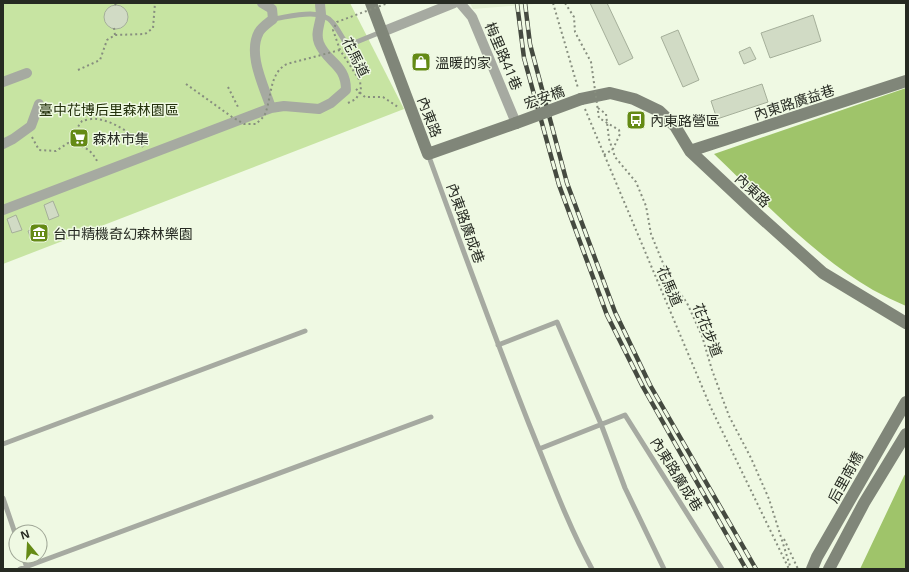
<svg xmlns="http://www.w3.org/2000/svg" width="909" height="572" font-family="'Open Sans','Noto Sans TC',sans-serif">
  <rect width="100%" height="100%" fill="#eff9e3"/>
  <path fill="#e2efd2" d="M 470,3 L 534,3 L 534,4 L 473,9 Z"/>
  <path fill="#c7e4a2" d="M 3,3 L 350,3 L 404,109 L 3,264 Z"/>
  <path fill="#9fc46a" d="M 906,88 L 906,306 C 895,301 884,296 873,290 C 813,255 764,202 714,154 Z
    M 906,473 L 906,569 L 860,569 L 904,476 Z"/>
  <path fill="#d1dbc5" stroke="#a5af9a" d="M 590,3 L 607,3 L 633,58 L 619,65 Z
    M104 17a12 12 0 1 1 24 0a12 12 0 1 1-24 0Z
    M 813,15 L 821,41 L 770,58 L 761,33 Z
    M 678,30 L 699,80 L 683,87 L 661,37 Z
    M 750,47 L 756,59 L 744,64 L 739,52 Z
    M 762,84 L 768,102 L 717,119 L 711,101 Z
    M 53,201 L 59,216 L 49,220 L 44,205 Z
    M 16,215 L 22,230 L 12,233 L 7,219 Z
    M 45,224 L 49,235 L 32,241 L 28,231 Z"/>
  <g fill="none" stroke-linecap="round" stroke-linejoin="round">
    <path stroke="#878e7f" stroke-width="2" stroke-dasharray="2 3" stroke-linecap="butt" d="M 553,3 L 578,88
      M 115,5 L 116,3
      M 114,28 L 115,35
      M 78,70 L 100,60 L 107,40 L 115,35 L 145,34 L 153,28 L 155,3
      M 228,87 L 239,109
      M 356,89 L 365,97 L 383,97 L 398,107
      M 598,108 L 606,114 L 609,139 L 615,157 L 636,182 L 646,206 L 651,234 L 660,256 L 669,277 L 687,303 L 702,336 L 712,370 L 729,416 L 751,458 L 769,499 L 791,569
      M 585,109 L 711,408 L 789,569
      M 32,137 L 39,150 L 56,151 L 68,143 C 83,146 91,148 98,163
      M 73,144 L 71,137 L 82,121 C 86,120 93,118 97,119 C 115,122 132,133 143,147
      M 604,155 L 613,149
      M 784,539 L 798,569"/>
    <path stroke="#a6aaa1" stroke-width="5" d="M 273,19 C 289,17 320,7 332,22 C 338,29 341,36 346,43 L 354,43 L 381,32
      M 428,154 C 461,245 494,335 529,424 C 549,473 567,523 592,569
      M 498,345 L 557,322 L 601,424 L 625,488 L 664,569
      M 3,444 L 305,331
      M 539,449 L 625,415 L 722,569
      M 3,498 L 16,536
      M 23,556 L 27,568
      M 20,569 L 431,417"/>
    <path stroke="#a6aaa1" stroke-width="10" d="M 262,3 L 272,9 L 273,19 C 268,23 262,27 259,32 C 247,54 264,86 271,108
      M 460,3 L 472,17 L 516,123
      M 382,32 L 454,3
      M 3,82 L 27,73
      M 3,144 L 13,139 L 31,126 L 39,104
      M 3,210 L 271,108 L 284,106 L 319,109 L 331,103 L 346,90 C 346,64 327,63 319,43 C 315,33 320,25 321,15 C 321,12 320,7 320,3"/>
    <path stroke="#808679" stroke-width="12" d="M 371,3 L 428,154 L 516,123
      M 581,99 L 610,93 L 634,99 L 659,111 L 675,126 L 690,151 L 755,212 L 823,273 L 906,323
      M 690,151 L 906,81
      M 812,569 L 817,557 L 906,402
      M 829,569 L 864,503 L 906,434"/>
    <g stroke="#454a40" stroke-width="4.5">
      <path id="rail" d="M 517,3 L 524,58 L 559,185 L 607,315 L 643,387 L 746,569
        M 525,3 L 530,44 L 567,183 L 615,312 L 650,385 L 756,569"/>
    </g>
    <use href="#rail" stroke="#eff9e3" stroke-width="3" stroke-dasharray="9" stroke-linecap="butt"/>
    <path stroke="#878e7f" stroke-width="2" stroke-dasharray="2 3" stroke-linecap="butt" d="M 565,3 L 574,17 L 575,32 L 591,62 L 599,118 L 619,130 L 620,134 L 613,149
      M 186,84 L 232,117 L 244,124 L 256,124 C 259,121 263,118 265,114 C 272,97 269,73 287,64 L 340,50
      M 348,103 L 356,99 L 361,90 L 360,81 L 340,50 L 333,30 L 337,22 L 388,3"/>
    <path stroke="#808679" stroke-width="12" d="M 516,123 L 581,99"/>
  </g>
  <defs>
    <g id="shop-square" transform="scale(1)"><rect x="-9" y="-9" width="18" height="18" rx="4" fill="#648a15" stroke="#eff9e3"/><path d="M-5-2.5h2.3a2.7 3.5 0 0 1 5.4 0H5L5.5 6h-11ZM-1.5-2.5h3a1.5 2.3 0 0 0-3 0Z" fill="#fff"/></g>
    <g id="bus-square" transform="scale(1)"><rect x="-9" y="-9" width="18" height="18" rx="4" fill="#648a15" stroke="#eff9e3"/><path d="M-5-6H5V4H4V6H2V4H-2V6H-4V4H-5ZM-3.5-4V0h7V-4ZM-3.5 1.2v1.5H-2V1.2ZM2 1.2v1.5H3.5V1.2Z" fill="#fff"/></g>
    <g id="supermarket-square" transform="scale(1)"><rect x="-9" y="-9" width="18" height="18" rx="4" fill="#648a15" stroke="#eff9e3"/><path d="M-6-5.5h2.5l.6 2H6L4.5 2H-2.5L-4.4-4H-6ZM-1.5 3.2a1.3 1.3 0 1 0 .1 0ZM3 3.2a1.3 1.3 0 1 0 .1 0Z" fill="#fff"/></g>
    <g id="museum-square" transform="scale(1)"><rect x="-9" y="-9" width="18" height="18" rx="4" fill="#648a15" stroke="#eff9e3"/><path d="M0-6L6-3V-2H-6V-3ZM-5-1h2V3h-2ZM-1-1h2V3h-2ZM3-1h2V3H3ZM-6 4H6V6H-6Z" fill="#fff"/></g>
  </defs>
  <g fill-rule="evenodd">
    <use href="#shop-square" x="421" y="62"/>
    <use href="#bus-square" x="636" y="120"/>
    <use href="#supermarket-square" x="79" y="138"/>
    <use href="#museum-square" x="39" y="233"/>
  </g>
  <g text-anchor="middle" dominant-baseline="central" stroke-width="3" stroke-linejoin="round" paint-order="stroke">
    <g font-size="14" fill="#262a22" stroke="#eff9e3">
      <text transform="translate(504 56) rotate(67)">梅里路41巷</text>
      <text transform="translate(356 57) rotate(63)">花馬道</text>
      <text transform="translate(544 97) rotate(-20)">宏安橋</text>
      <text transform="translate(794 102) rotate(-18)">內東路廣益巷</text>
      <text transform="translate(430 117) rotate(69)">內東路</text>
      <text transform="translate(753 190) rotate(43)">內東路</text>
      <text transform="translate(466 223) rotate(70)">內東路廣成巷</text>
      <text transform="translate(670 286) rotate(67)">花馬道</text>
      <text transform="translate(708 330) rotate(69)">花花步道</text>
      <text transform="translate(677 474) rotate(58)">內東路廣成巷</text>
      <text transform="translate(845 477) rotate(-61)">后里南橋</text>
    </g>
    <g font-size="14" fill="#262a22" stroke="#eff9e3" text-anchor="start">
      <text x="435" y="62">溫暖的家</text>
      <text x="650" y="120">內東路營區</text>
      <text x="93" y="138">森林市集</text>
      <text x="53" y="233">台中精機奇幻森林樂園</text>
    </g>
    <g font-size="14" fill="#23310b" stroke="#eff9e3">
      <text x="109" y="109">臺中花博后里森林園區</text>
    </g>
  </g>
  <rect width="909" height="572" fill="none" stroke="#262a22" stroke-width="8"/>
  <g transform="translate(28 544) rotate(342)"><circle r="19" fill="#eff9e3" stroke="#9fa696"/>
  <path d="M0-3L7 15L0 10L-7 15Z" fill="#648a15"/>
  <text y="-6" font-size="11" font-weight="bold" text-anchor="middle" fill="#262a22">N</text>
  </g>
</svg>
